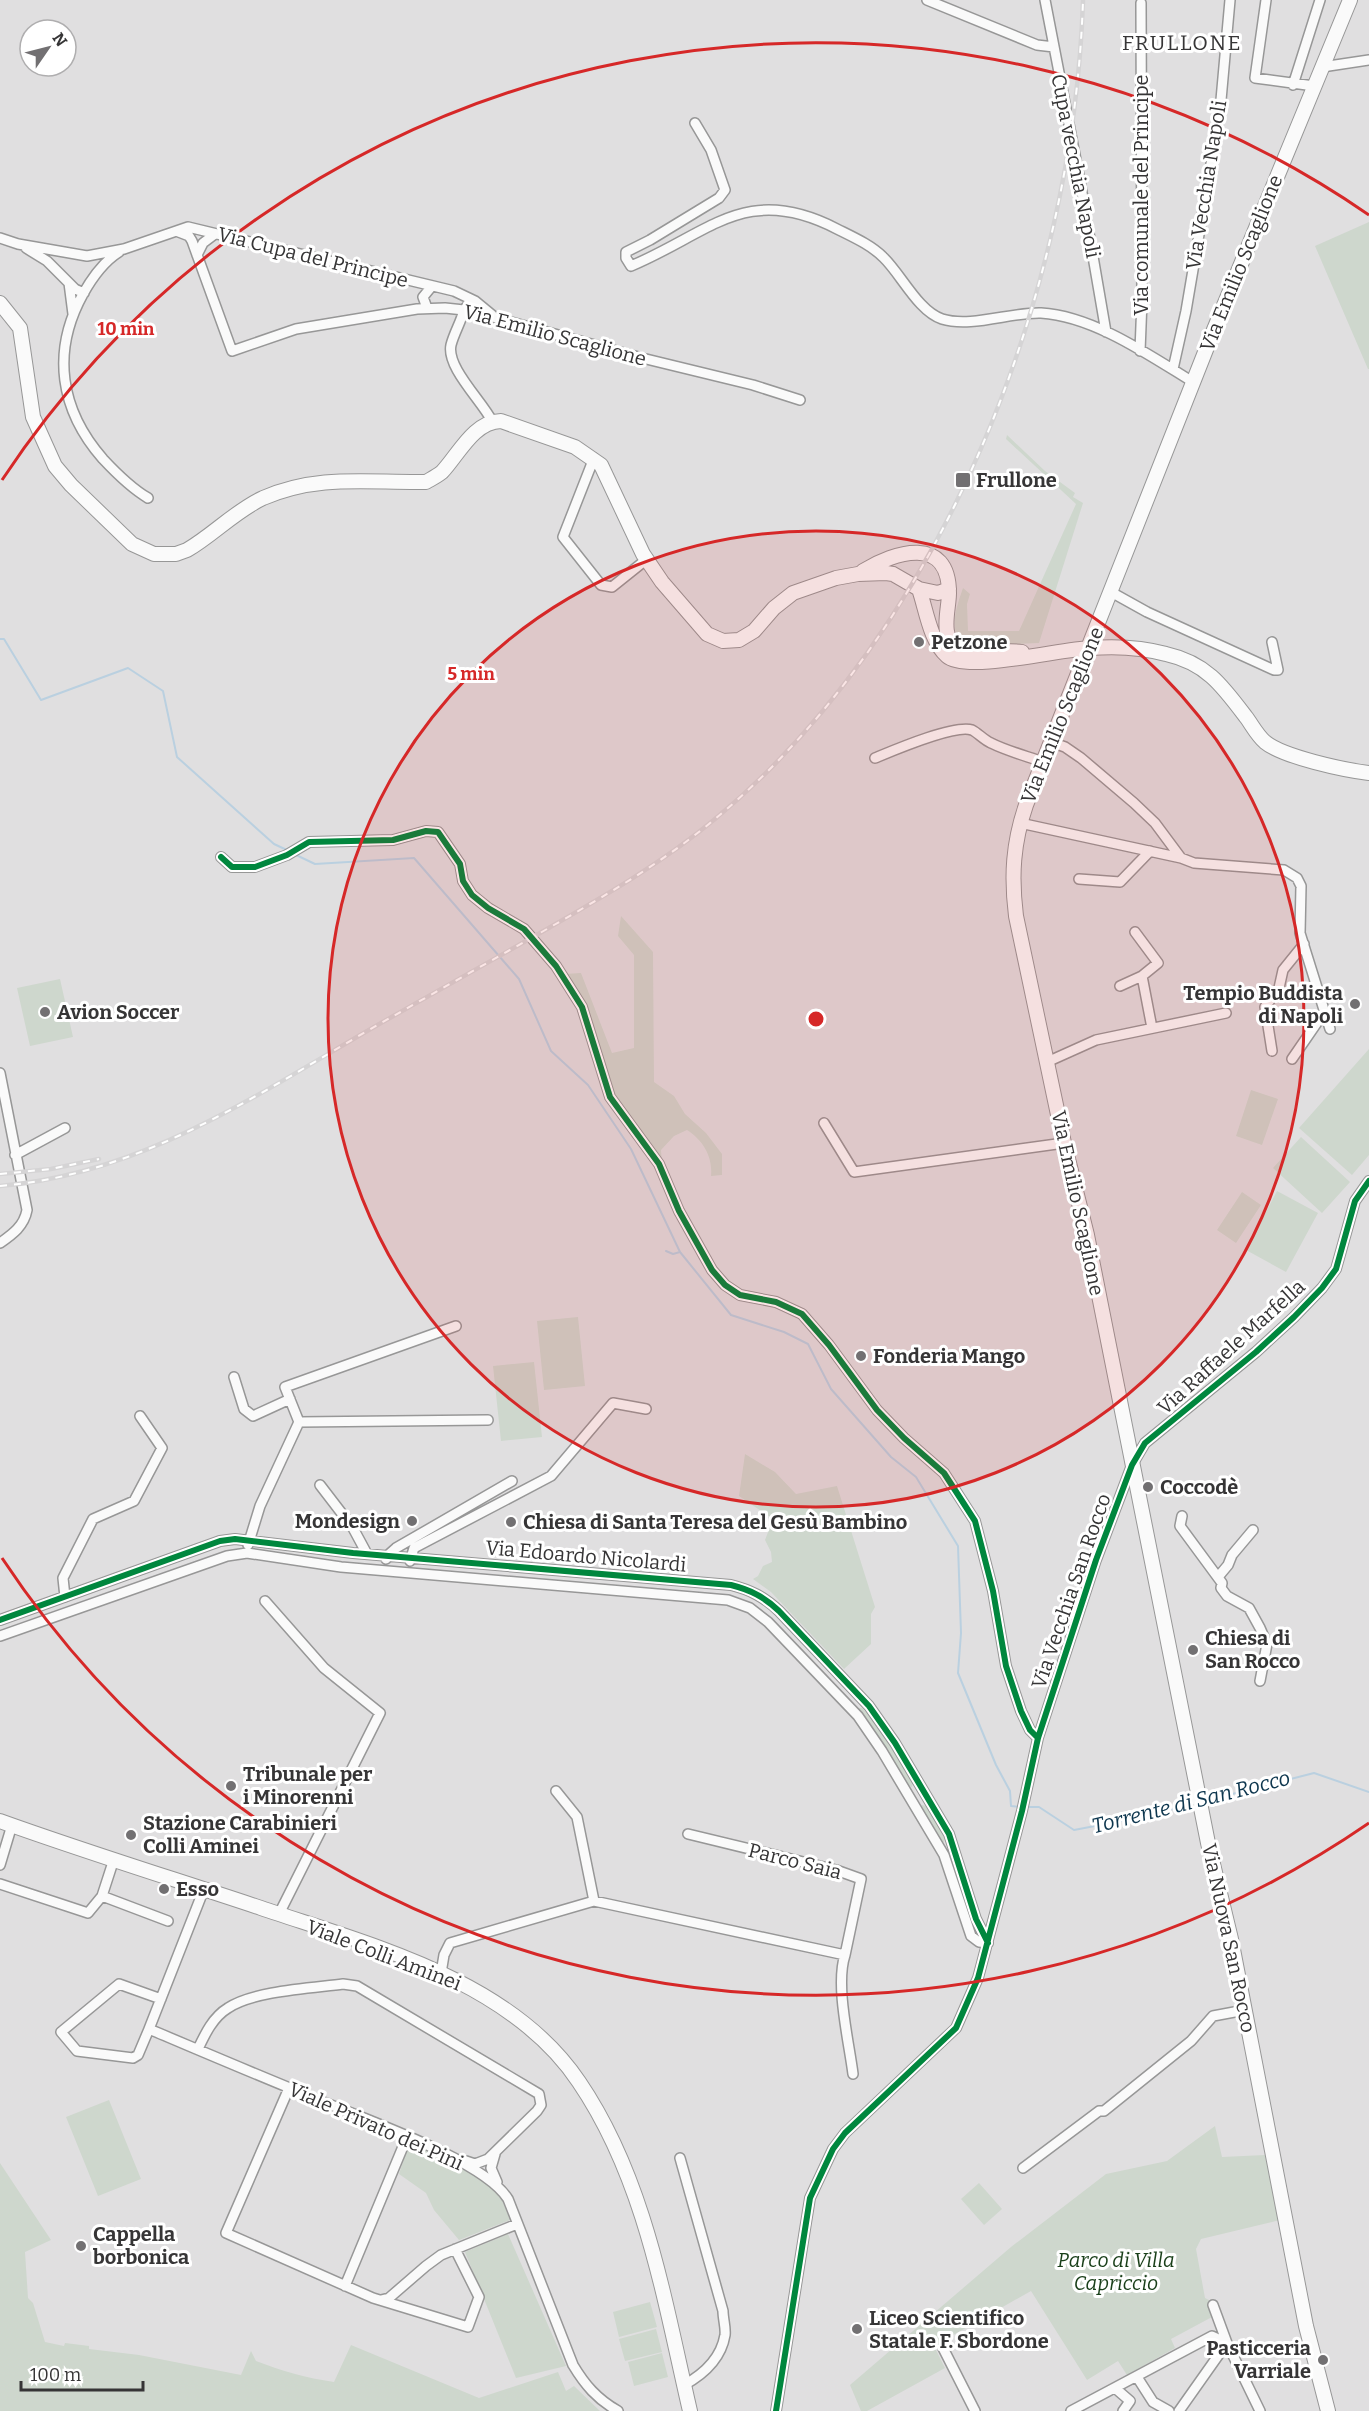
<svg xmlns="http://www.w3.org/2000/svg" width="1369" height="2411" font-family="Bitter,serif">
  <rect width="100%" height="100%" fill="#e0dfe0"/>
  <path fill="#ced7cd" d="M 1369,222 L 1369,369 L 1368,369 L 1315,246 Z
    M 1007,435 L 1045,471 L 1075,493 L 1073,497 L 1083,503 L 1039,643 L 971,646 C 944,640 957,605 963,588 L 970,594 L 967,604 L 968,631 L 1019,631 L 1076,504 L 1006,439 Z
    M 621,916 L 653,952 L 654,1082 L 674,1096 L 685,1114 L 706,1133 L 722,1154 L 722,1175 L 711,1176 C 713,1157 703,1140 687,1130 L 674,1136 L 661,1150 L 662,1163 L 615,1099 L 585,1007 L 565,974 L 581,973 L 612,1053 L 634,1048 L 634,955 L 618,936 Z
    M 60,979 L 73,1037 L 30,1046 L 17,988 Z
    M 1369,1049 L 1369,1155 L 1352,1175 L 1299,1128 Z
    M 1251,1090 L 1278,1099 L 1262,1145 L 1236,1136 Z
    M 1301,1137 L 1350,1182 L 1322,1213 L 1273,1168 Z
    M 1277,1191 L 1318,1213 L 1286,1272 L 1246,1250 Z
    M 1242,1192 L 1261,1205 L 1236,1243 L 1217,1230 Z
    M 578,1317 L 585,1386 L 544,1390 L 537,1321 Z
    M 534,1362 L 542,1437 L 501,1441 L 493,1366 Z
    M 745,1454 L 775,1472 L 796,1494 L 837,1486 L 875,1607 L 871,1614 L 871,1644 L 844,1669 L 771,1592 L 753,1579 L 758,1576 L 763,1566 L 772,1562 L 771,1552 L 765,1540 L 773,1519 L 739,1496 Z
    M 859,1708 L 862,1708 L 884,1733 L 913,1782 L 912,1787 L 907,1786 L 883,1744 L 858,1713 Z
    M 922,1805 L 927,1806 L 945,1837 L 944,1842 L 941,1842 L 920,1808 Z
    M 109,2100 L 141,2179 L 98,2196 L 66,2117 Z
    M 1215,2126 L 1222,2157 L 1265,2155 L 1280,2220 L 1201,2239 L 1196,2249 L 1205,2298 L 1209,2300 L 1212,2317 L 1171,2339 L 1175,2348 L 1127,2375 L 1118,2361 L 1087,2380 L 1031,2291 L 934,2346 L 945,2368 L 867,2411 L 861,2411 L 850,2385 L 1011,2247 L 1106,2174 L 1167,2161 Z
    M 410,2141 L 483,2177 L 500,2195 L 510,2220 L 459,2240 L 434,2210 L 426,2193 L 399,2174 Z
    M 0,2163 L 51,2240 L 25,2252 L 28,2298 L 33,2303 L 45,2342 L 64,2346 L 65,2343 L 89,2346 L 89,2349 L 139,2355 L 241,2375 L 251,2351 L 256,2361 C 282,2371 306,2378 334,2382 L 351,2345 L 479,2398 L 558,2372 L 566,2391 L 574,2386 L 600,2411 L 0,2411 Z
    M 979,2183 L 1002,2209 L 984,2225 L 961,2199 Z
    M 508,2234 L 566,2366 L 516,2378 L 465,2252 Z
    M 650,2302 L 657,2327 L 619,2337 L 613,2312 Z
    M 656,2329 L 662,2352 L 625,2361 L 619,2339 Z
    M 662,2353 L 668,2377 L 634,2386 L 628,2362 Z"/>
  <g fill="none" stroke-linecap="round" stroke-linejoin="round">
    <path stroke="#bad0e0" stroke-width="2" d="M 0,639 L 4,639 L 41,700 L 128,668 L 163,691 L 177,757 L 274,844 L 289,851
      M 294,854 L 315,864 L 414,858 L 519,979 L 551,1051 L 588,1085 L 631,1149 L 680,1252 L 731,1315 L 784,1332 L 808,1344 L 831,1389 L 891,1457 L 916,1477 L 958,1546 L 961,1633 L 958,1673 L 996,1765 L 1010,1791 L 1011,1806 L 1020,1807
      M 666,1251 L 673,1254 L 680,1252
      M 1205,1801 L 1314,1773 L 1369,1792
      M 1026,1807 L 1039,1807 L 1074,1830 L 1142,1817 L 1196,1803"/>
    <g stroke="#979797" stroke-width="12">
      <path id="minor" d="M 927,0 L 1037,45 L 1054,47
        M 1045,0 L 1080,181 L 1106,332
        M 1266,0 L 1255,78 L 1314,86
        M 1322,67 L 1369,60
        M 1293,85 L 1320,0
        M 695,123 L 711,150 L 725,190 L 719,198 L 650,240 L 626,252 L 626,258 L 631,266 C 710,233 746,182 837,229 C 853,237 871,245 883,257 C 901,274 918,311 942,319 C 971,328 1011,312 1041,313 C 1093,316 1149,355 1193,382
        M 176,231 L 189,236 L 192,241 L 232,351 L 296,329 L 417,309 L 445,308 L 464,310 L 496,318 L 642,358 L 753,385 L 800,400
        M 0,238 L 18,244 L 87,256 L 124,249 L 188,227 L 454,291 L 475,301 L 492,315
        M 26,248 L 47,261 L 75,289 L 84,293
        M 119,252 C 103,262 92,278 83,294 C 51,352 60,410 103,459 C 117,474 131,488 148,498
        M 197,255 L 203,243 L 215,234
        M 69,283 L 73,314
        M 468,305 L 464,310 C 461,322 454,333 451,345 C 446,367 482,401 492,421
        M 427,308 L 423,297 L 432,286
        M 1140,351 L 1142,300 L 1141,3
        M 1173,369 L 1186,311 L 1220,111 L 1230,0
        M 594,458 L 563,537 L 601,585 L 612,587 L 647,559
        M 1111,592 L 1147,612 L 1274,670 L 1278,670 L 1272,642
        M 1051,742 L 1065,747 L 1081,758 L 1134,803 L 1155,823 L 1181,858
        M 875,758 C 892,751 955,724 972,730 C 978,733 984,740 991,743 C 1007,751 1026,756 1043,762
        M 1020,823 L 1181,858 L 1194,863 L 1284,870 L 1297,878 L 1301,886 L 1300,933 L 1330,1029
        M 221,857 L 232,867 L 255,867 L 287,855 L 309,842 L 393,840 L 426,831 L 438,832 L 460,864 L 463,881 L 472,895 L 488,908 L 524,929 L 556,966 L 582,1007 L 610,1097 L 659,1164 L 679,1211 L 712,1270 L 725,1285 L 740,1295 L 776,1302 L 802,1314 L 829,1345 L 877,1410 L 904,1438 L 944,1473 L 975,1521 L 993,1591 L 1006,1666 L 1021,1711 L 1030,1730 L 1038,1738
        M 1079,879 L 1120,882 L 1150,851
        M 1135,932 L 1158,963 L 1142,976 L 1152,1028
        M 1120,986 L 1142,976
        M 1272,1051 L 1265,1007 L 1279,988 L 1283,970 L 1304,944
        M 1292,1059 L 1325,1011
        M 1047,1062 L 1096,1040 L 1226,1013
        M 0,1073 L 27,1210 C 24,1226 13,1234 0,1243
        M 824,1123 L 854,1172 L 1064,1143
        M 15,1155 L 65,1128
        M 234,1377 L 244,1409 L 253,1416 L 290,1399
        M 299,1422 L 285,1387 L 456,1326
        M 299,1422 L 488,1420
        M 320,1485 L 353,1528 L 367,1554
        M 1182,1516 L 1180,1526 L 1222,1583 L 1221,1588 L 1227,1596 L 1249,1608 L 1260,1628 L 1267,1644 L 1260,1681
        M 248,1545 L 260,1506 L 299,1422
        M 386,1559 L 387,1556 L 396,1548 L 512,1481
        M 410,1561 L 414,1548 L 551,1476 L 613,1403 L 646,1409
        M 1218,1577 L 1228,1565 L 1232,1555 L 1253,1530
        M 65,1597 L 63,1578 L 93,1519 L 134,1501 L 162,1448 L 140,1416
        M 265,1601 L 324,1668 L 380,1713 L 279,1914
        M 0,1620 L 220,1541 L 235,1539 L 353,1553 L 731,1585 C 751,1590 764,1597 779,1611 L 869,1706 L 895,1743 L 949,1834 L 976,1919 L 988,1943
        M 0,1636 L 227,1556 L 247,1553 L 341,1567 L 728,1600 L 750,1608 L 768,1622 L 858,1716 L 882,1751 L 944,1855 L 971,1936 L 979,1942 L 988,1943
        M 556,1791 L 577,1817 L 594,1901
        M 688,1834 L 836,1870 L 861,1879 L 845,1955
        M 0,1865 L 12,1825
        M 0,1884 L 88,1913 L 102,1896 L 114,1859
        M 204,1889 L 149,2029 C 206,2053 262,2077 319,2100 C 363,2119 484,2160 508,2199 L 573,2365 C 585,2385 597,2399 618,2411
        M 102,1896 L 168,1921
        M 441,1973 L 444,1955 L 450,1943 L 594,1901 L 845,1955 C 835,1985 849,2042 853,2074
        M 149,2029 L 138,2055 L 133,2058 L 77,2051 L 61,2032 L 119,1984 L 161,1999
        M 198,2049 C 205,2034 213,2017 228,2008 C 253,1991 312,1988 343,1984 L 357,1986 L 539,2094 L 541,2105 L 537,2111 L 488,2159 L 475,2164 L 466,2161
        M 289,2088 L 226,2233 L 373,2298 L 468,2327 L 479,2297 L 455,2249
        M 495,2154 L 491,2168 L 497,2182
        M 680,2158 L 723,2311 C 723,2319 726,2328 725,2335 C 721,2359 704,2374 684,2385
        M 1023,2168 L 1099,2111 L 1104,2111 L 1191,2041 L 1213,2016 L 1245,2010
        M 345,2286 L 407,2137
        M 381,2300 L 389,2298 L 426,2266 L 441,2255 L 517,2224
        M 1213,2305 L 1227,2343 L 1260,2411
        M 943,2348 L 975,2411
        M 1137,2377 L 1153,2402 L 1169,2411
        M 1115,2388 L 1130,2401 L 1123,2411
        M 776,2411 L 810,2198 L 833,2149 L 845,2133 L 956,2028 L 978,1978 L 1022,1811 L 1038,1738 L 1096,1560 L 1132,1465 L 1145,1443 L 1256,1352 L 1294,1317 L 1322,1288 L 1336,1269 L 1355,1201 L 1369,1181
        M 1071,2411 L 1212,2336 L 1227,2343
        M 1179,2411 L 1227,2343"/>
    </g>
    <g stroke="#979797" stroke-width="16">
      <path id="secondary" d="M 0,303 L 20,328 L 33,417 L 55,466 L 71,485 L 132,544 L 154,554 L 176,554 L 187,550 C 213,535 235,511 263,498 C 319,474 367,483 426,482 C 431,479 437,476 442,472 C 459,454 473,422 501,421 L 575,447 L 601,465 L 643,554 L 662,582 L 707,634 L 723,641 L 739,640 L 754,631 L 774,608 L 793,593 L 836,578 L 858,574 L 886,573 L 893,574 L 919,589 C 926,609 930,641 947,656 C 966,673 1061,649 1090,648 C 1116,646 1141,647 1166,654 C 1206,663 1222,685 1246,717 C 1252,725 1257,735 1265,742 C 1283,757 1344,770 1369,773
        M 863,571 C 894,552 949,534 949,593 C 949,610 939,637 958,649 C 968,656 1006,649 1022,652
        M 919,589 L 938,593 L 949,589
        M 0,1821 C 86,1852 174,1879 261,1908 C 370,1945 511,1980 579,2082 C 645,2179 664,2299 690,2411
        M 1328,2411 L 1306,2326 L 1231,1939 L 1208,1843 L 1087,1235 L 1064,1143 L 1016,916 C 1011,876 1013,843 1026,805 L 1211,337 L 1350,0"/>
    </g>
    <use href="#minor" stroke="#fafafa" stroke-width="9"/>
    <use href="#secondary" stroke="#fafafa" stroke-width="14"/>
    <g stroke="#d5d4d5" stroke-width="4.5">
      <path id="rail" d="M 0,1174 L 51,1169 L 99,1159
        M 0,1186 C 144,1174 259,1093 381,1023 C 434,993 487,963 540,933 C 601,898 661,864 715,819 C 943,631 1074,291 1083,0"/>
    </g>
    <use href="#rail" stroke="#fff" stroke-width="2" stroke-dasharray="7" stroke-linecap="butt"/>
    <g stroke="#fff" stroke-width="10">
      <path id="cycleway" d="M 221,857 L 232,867 L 255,867 L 287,855 L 309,842 L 393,840 L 426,831 L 438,832 L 460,864 L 463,881 L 472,895 L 488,908 L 524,929 L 556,966 L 582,1007 L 610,1097 L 659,1164 L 679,1211 L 712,1270 L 725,1285 L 740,1295 L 776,1302 L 802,1314 L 829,1345 L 877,1410 L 904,1438 L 944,1473 L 975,1521 L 993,1591 L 1006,1666 L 1021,1711 L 1030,1730 L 1038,1738
        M 0,1620 L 220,1541 L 235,1539 L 353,1553 L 731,1585 C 751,1590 764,1597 779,1611 L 869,1706 L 895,1743 L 949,1834 L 976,1919 L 988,1943
        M 776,2411 L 810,2198 L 833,2149 L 845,2133 L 956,2028 L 978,1978 L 1022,1811 L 1038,1738 L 1096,1560 L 1132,1465 L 1145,1443 L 1256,1352 L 1294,1317 L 1322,1288 L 1336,1269 L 1355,1201 L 1369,1181"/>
    </g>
    <use href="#cycleway" stroke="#00873e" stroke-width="6"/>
  </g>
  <circle cx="816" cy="1019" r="488" fill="#d62828" fill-opacity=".12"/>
  <g fill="none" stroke="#d62828" stroke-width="3">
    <circle cx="816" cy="1019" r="488"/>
    <path d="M1369 1823A976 976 0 0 1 2 1558M2 480A976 976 0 0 1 1369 215"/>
  </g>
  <g fill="#727072" stroke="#fff" stroke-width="2">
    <rect x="955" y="472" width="16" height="16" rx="3"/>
    <circle cx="919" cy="642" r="6"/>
    <circle cx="1355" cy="1004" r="6"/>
    <circle cx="45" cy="1012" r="6"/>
    <circle cx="861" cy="1356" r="6"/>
    <circle cx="1148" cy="1487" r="6"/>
    <circle cx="412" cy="1521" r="6"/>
    <circle cx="511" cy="1522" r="6"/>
    <circle cx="1193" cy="1650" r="6"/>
    <circle cx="231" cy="1786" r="6"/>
    <circle cx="131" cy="1835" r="6"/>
    <circle cx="164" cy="1889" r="6"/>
    <circle cx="81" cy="2246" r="6"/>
    <circle cx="857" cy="2329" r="6"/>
    <circle cx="1323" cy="2360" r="6"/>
  </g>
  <g text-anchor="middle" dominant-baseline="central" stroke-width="6" stroke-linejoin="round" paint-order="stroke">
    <g font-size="20" fill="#363536" stroke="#fff">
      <text transform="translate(1076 166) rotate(79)">Cupa vecchia Napoli</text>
      <text transform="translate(1206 185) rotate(-81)">Via Vecchia Napoli</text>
      <text transform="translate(1141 195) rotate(-90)">Via comunale del Principe</text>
      <text transform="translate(313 257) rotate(14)">Via Cupa del Principe</text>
      <text transform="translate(1241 263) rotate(-68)">Via Emilio Scaglione</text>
      <text transform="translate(555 335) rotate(15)">Via Emilio Scaglione</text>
      <text transform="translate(1062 715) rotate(-68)">Via Emilio Scaglione</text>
      <text transform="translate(1078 1203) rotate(78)">Via Emilio Scaglione</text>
      <text transform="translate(1231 1347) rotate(-42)">Via Raffaele Marfella</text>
      <text transform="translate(586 1556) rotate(5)">Via Edoardo Nicolardi</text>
      <text transform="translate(1071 1591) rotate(-71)">Via Vecchia San Rocco</text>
      <text transform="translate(795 1861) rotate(14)">Parco Saia</text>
      <text transform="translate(1229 1938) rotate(78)">Via Nuova San Rocco</text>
      <text transform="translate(384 1955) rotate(21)">Viale Colli Aminei</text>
      <text transform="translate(376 2126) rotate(24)">Viale Privato dei Pini</text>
    </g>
    <g font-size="20" font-weight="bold" fill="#363536" stroke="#fff" text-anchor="start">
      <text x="976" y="480">Frullone</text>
      <text x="931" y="642">Petzone</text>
      <text x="1343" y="993" text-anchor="end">Tempio Buddista<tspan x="1343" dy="23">di Napoli</tspan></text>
      <text x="57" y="1012">Avion Soccer</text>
      <text x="873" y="1356">Fonderia Mango</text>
      <text x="1160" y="1487">Coccodè</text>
      <text x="400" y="1521" text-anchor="end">Mondesign</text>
      <text x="523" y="1522">Chiesa di Santa Teresa del Gesù Bambino</text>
      <text x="1205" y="1638">Chiesa di<tspan x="1205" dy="23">San Rocco</tspan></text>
      <text x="243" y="1774">Tribunale per<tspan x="243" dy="23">i Minorenni</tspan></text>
      <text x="143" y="1823">Stazione Carabinieri<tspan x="143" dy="23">Colli Aminei</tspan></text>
      <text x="176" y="1889">Esso</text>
      <text x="93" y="2234">Cappella<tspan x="93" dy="23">borbonica</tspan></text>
      <text x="869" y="2318">Liceo Scientifico<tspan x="869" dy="23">Statale F. Sbordone</tspan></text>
      <text x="1311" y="2348" text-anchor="end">Pasticceria<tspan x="1311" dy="23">Varriale</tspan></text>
    </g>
    <g font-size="20" font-style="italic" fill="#193f19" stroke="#fff">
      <text x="1116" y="2260">Parco di Villa<tspan x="1116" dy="23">Capriccio</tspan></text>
    </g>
    <g font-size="21" letter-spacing="1.5" fill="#363536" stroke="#fff">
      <text x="1182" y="43">FRULLONE</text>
    </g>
    <g font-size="21" font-style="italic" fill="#0d364e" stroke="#fff">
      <text transform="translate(1191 1802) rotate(-14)">Torrente di San Rocco</text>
    </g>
  </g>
  <circle cx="816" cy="1019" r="9" fill="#d62828" stroke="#fff" stroke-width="3"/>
  <g font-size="18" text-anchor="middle" font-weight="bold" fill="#d62828" stroke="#fff" stroke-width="6" stroke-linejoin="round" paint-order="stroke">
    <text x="126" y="335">10 min</text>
    <text x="471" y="680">5 min</text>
  </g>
  <g transform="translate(48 48) rotate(55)"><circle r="28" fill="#ffffff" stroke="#afaeaf" stroke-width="1.5"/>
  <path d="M0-4.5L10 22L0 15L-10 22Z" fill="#727072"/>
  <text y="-9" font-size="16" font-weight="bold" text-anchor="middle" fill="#363536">N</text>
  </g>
  <path d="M21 2381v9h122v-9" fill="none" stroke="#363536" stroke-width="3"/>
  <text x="30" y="2381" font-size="18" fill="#363536" stroke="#ffffff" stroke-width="4.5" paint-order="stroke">100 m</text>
</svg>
